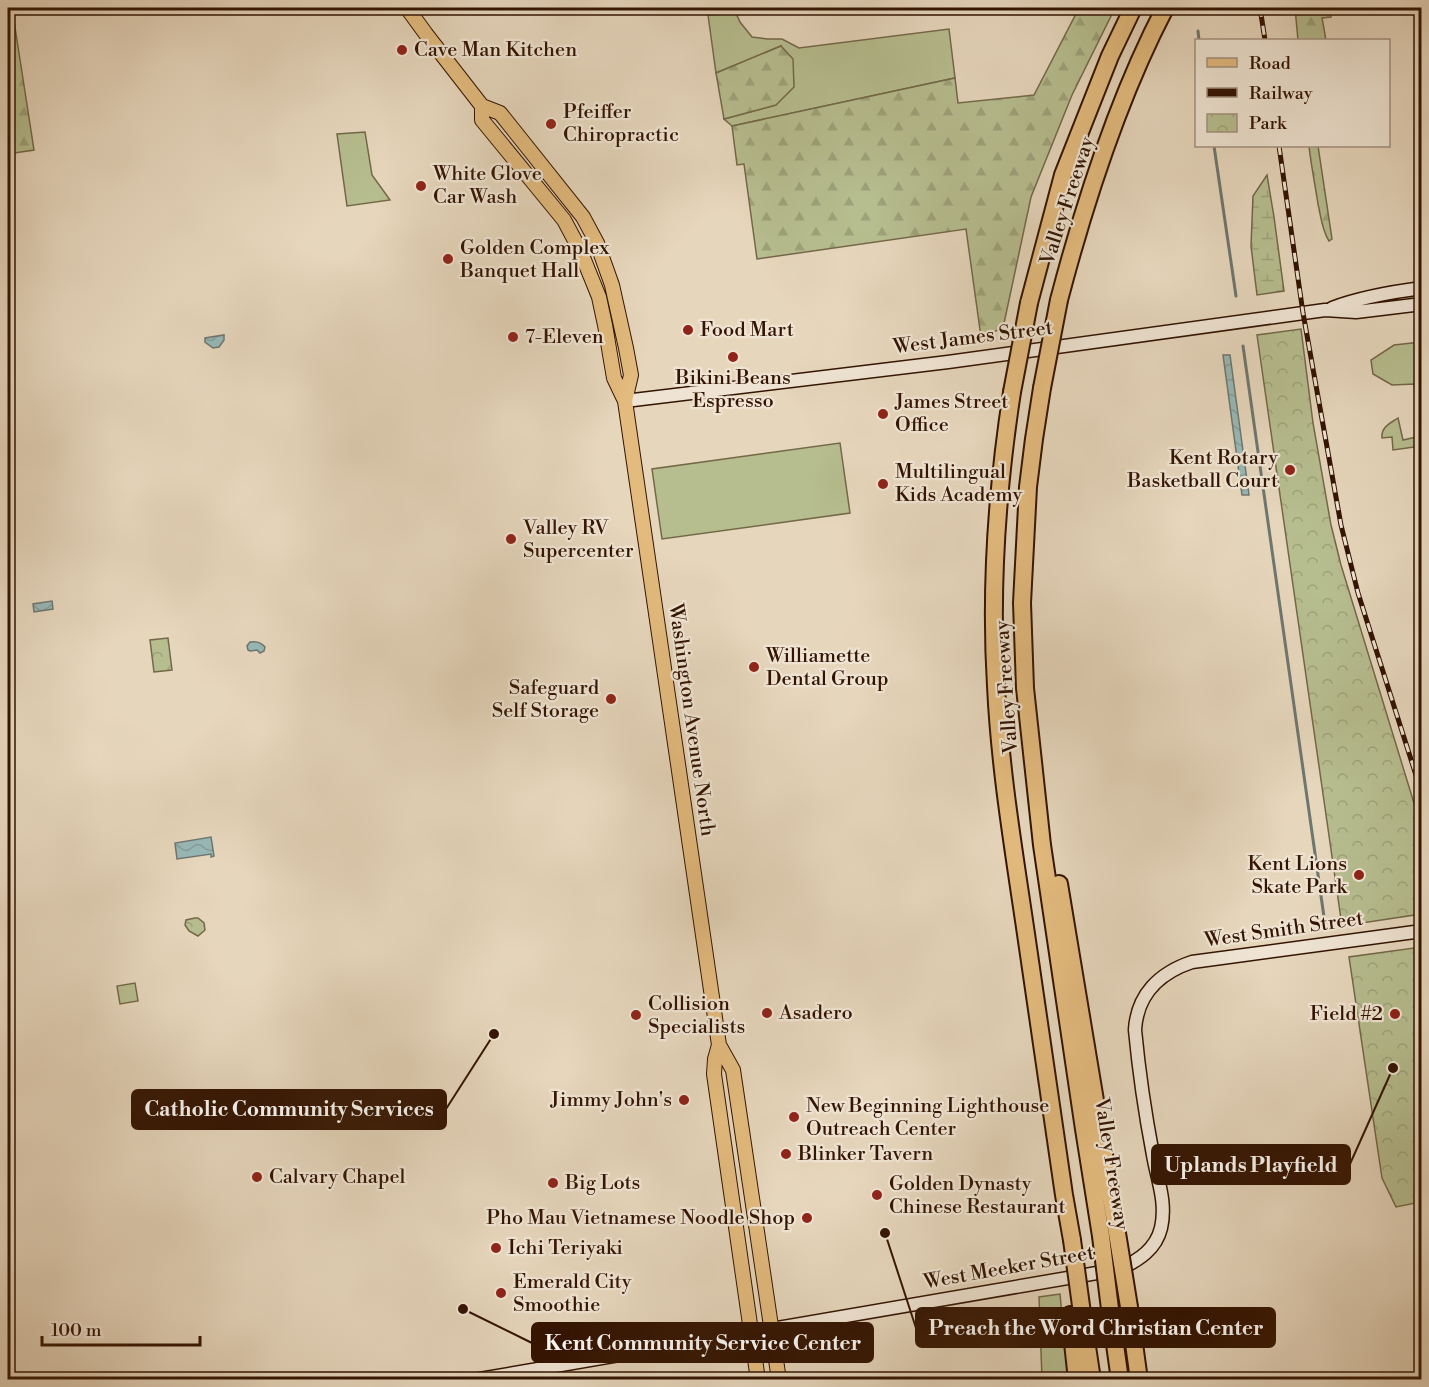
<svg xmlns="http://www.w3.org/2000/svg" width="1429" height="1387" font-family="'Libre Bodoni',serif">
  <defs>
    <pattern id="forest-firs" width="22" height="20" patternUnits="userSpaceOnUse" patternTransform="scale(1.5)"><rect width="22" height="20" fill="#b6bd8f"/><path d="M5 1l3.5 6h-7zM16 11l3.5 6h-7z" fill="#9da27a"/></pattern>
    <pattern id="wetland-marsh" width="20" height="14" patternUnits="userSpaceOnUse" patternTransform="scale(1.5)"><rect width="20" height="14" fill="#b6bd8f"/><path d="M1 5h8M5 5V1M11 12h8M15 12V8" fill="none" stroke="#9da27a"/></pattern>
    <pattern id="park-crowns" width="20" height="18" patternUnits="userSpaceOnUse" patternTransform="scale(1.5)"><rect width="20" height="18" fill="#b6bd8f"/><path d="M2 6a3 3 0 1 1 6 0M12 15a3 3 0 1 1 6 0" fill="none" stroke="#9da27a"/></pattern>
    <pattern id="water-waves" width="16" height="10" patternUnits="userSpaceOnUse" patternTransform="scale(1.5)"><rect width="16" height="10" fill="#97b8b7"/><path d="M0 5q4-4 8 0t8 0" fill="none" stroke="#839d9c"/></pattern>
  </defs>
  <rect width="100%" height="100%" fill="#e6d6bc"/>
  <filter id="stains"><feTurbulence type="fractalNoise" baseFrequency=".00333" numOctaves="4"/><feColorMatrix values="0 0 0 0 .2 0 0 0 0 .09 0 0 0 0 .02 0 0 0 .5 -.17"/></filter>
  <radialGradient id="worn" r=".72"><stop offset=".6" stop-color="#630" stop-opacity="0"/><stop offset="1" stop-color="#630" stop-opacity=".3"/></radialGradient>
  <path fill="#b6bd8f" stroke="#746848" stroke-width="1.5" d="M 736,13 L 740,22 L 752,37 L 767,39 L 782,39 L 799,48 L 949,29 L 955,78 L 732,126 L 724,119 L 776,105 L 781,46 L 716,73 L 708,15 Z
    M 365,132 L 372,175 L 390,200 L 347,206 L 337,134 Z
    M 1421,342 L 1422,342 L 1421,421 L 1414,384 L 1392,385 L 1373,374 L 1371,360 L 1394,345 Z
    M 1398,418 L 1403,440 L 1421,436 L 1421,446 L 1393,450 L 1392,437 L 1382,438 C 1381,427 1389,424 1398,418 Z
    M 840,443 L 850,513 L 662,539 L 652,469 Z
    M 1060,1294 L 1068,1379 L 1042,1379 L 1039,1297 Z"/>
  <path fill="url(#forest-firs)" stroke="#746848" stroke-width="1.5" d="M 8,8 L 12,8 L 34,150 L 8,154 Z
    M 1079,8 L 1115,8 L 1072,95 L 1031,197 L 1003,328 L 981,337 L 966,229 L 757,259 L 744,164 L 737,165 L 732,126 L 955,78 L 958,103 L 1034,95 Z
    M 1295,8 L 1330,8 L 1331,17 L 1322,18 L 1326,40 L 1298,40 Z
    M 781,46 L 793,59 L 794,87 L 776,105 L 724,119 L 716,73 Z
    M 1309,146 L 1318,146 L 1332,239 L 1329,241 C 1322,230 1321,217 1318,204 C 1315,184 1311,165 1309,146 Z"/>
  <path fill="url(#wetland-marsh)" stroke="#746848" stroke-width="1.5" d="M 1267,175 L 1274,217 L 1284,291 L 1257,295 L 1251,246 L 1253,196 Z"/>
  <path fill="url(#park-crowns)" stroke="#746848" stroke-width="1.5" d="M 1301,329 L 1313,423 L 1331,525 L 1341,565 L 1421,826 L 1421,914 L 1342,926 L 1257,335 Z
    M 168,638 L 172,670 L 154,672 L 150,640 Z
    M 195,918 L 198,918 L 204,923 L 205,930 L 198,936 L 189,931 L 185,925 L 186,920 Z
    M 1421,947 L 1421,1202 L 1396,1207 L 1382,1178 L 1349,957 Z
    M 135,983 L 138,1001 L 120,1004 L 117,986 Z"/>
  <path fill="url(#water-waves)" stroke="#6f766f" stroke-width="1.5" d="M 224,335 L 224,340 L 219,347 L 213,348 L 205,342 L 205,338 Z
    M 1223,355 L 1230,355 L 1249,495 L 1242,495 Z
    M 52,601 L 53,609 L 34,612 L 33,604 Z
    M 250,642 C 256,641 261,642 265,647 L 264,651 L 260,653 L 257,650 L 250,651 L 248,650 L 247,646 Z
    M 211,837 L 214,856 L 211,857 L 211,854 L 177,859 L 175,843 Z"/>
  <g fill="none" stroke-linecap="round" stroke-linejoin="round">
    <path stroke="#6f766f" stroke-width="3" d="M 1198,31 L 1199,40
      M 1214,146 L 1236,296
      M 1243,346 L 1325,924"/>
    <g stroke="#331402" stroke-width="15">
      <path id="secondary" d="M 1332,308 C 1361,297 1391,292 1422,288
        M 625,401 L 948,362 L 1325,310 L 1356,312 L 1422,304
        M 474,1380 L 1120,1269 C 1139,1260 1156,1249 1161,1228 C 1167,1202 1157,1179 1153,1155 C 1145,1113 1139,1072 1135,1030 C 1137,995 1159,973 1192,962 L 1422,931"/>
    </g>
    <g stroke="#331402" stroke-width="16">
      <path id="primary" d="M 407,8 L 426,34 L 482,106 L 500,113 L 583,217 L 597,243 L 612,285 L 626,348 L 631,375 L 625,401
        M 482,106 L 482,120 L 564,220 L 580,250 L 599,297 L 605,325 L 614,378 L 625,401 L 719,1045 L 733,1070 L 779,1380
        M 719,1045 L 715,1059 L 714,1074 L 758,1380"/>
    </g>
    <g stroke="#331402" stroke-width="20">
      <path id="motorway" d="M 1059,300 C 1085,201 1118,98 1165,8
        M 1029,303 L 1063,175 L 1110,56 L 1133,8
        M 1042,388 L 1034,439 L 1028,487 L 1022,603 L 1025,688 L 1042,845 L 1084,1129 L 1101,1236
        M 1012,392 C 997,489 990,588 996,686 C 1000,770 1014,852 1026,934 C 1039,1021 1051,1108 1064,1195 L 1072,1240
        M 1059,884 L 1117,1233
        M 1129,1307 L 1139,1380
        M 1110,1309 L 1120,1380
        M 1082,1313 L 1092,1380
        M 1070,1315 L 1077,1380"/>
    </g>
    <use href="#secondary" stroke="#efe4d3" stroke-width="12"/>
    <use href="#primary" stroke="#e3bb7e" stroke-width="14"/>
    <use href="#motorway" stroke="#e3bb7e" stroke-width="16"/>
    <g stroke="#331402" stroke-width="5">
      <path id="rail" d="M 1260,8 L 1265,40
        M 1279,146 L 1303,313 L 1341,525 L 1358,593 L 1422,794"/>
    </g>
    <use href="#rail" stroke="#efe4d3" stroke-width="3" stroke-dasharray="9" stroke-linecap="butt"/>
    <g stroke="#331402" stroke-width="20" stroke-linecap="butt">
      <path id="motorway-bridge" d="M 1042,388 L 1059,300
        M 1012,392 L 1029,303
        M 1117,1233 L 1129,1307
        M 1101,1236 L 1110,1309
        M 1072,1240 L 1082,1313"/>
    </g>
    <use href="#motorway-bridge" stroke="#e3bb7e" stroke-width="16"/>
  </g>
  <g fill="#8f2418" stroke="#efe4d3" stroke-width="2">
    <circle cx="402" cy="50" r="6"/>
    <circle cx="551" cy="124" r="6"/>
    <circle cx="421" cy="186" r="6"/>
    <circle cx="448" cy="259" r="6"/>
    <circle cx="688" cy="330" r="6"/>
    <circle cx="513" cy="337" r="6"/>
    <circle cx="733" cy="357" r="6"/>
    <circle cx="883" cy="414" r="6"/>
    <circle cx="1290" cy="470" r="6"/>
    <circle cx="883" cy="484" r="6"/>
    <circle cx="511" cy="539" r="6"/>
    <circle cx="754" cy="667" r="6"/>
    <circle cx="611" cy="699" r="6"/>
    <circle cx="1359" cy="875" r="6"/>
    <circle cx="767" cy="1013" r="6"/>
    <circle cx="1395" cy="1014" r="6"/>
    <circle cx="636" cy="1015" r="6"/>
    <circle cx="684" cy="1100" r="6"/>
    <circle cx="794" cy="1117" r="6"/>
    <circle cx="786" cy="1154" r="6"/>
    <circle cx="257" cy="1177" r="6"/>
    <circle cx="553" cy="1183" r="6"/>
    <circle cx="877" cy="1195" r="6"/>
    <circle cx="807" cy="1218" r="6"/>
    <circle cx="496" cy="1248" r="6"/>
    <circle cx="501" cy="1293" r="6"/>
  </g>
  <g text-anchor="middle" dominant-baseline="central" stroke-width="4.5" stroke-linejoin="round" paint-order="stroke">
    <g font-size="20" fill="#331402" stroke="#efe4d3" text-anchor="start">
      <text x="414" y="50">Cave Man Kitchen</text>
      <text x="563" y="112">Pfeiffer<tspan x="563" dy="23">Chiropractic</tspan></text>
      <text x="433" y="174">White Glove<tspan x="433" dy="23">Car Wash</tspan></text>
      <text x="460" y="248">Golden Complex<tspan x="460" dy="23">Banquet Hall</tspan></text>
      <text x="700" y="330">Food Mart</text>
      <text x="525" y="337">7-Eleven</text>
      <text x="733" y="378" text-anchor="middle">Bikini Beans<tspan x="733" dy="23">Espresso</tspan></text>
      <text x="895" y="402">James Street<tspan x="895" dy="23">Office</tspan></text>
      <text x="1278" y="458" text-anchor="end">Kent Rotary<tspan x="1278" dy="23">Basketball Court</tspan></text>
      <text x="895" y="472">Multilingual<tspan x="895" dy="23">Kids Academy</tspan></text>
      <text x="523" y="528">Valley RV<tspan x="523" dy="23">Supercenter</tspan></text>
      <text x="766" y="656">Williamette<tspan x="766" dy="23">Dental Group</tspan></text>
      <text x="599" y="688" text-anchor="end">Safeguard<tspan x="599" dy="23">Self Storage</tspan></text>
      <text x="1347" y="864" text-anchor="end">Kent Lions<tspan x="1347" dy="23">Skate Park</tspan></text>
      <text x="648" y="1004">Collision<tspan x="648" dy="23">Specialists</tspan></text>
      <text x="779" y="1013">Asadero</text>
      <text x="1383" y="1014" text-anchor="end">Field #2</text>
      <text x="672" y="1100" text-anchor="end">Jimmy John's</text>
      <text x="806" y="1106">New Beginning Lighthouse<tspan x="806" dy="23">Outreach Center</tspan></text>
      <text x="798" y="1154">Blinker Tavern</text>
      <text x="269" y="1177">Calvary Chapel</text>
      <text x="565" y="1183">Big Lots</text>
      <text x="889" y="1184">Golden Dynasty<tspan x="889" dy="23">Chinese Restaurant</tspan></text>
      <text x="795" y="1218" text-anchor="end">Pho Mau Vietnamese Noodle Shop</text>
      <text x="508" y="1248">Ichi Teriyaki</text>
      <text x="513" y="1282">Emerald City<tspan x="513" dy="23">Smoothie</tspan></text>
    </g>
    <g font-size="20" fill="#331402" stroke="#efe4d3">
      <text transform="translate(1068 201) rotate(-72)">Valley Freeway</text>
      <text transform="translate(973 338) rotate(-7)">West James Street</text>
      <text transform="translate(1007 687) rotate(-94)">Valley Freeway</text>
      <text transform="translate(691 720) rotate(82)">Washington Avenue North</text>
      <text transform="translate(1284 930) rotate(-8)">West Smith Street</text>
      <text transform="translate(1111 1164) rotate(81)">Valley Freeway</text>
      <text transform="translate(1009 1268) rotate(-10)">West Meeker Street</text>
    </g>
  </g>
  <path fill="none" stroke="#331402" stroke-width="2" d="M494 1034L446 1109M1393 1068L1350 1164M885 1233L916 1328M463 1309L532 1343"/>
  <g fill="#331402" stroke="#efe4d3" stroke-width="2">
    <circle cx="494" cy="1034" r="6"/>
    <circle cx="1393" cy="1068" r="6"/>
    <circle cx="885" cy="1233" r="6"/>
    <circle cx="463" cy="1309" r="6"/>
  </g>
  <g fill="#331402" stroke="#331402" stroke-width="2">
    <rect x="132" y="1090" width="314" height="39" rx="6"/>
    <rect x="1152" y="1145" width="198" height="39" rx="6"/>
    <rect x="916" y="1308" width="359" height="39" rx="6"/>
    <rect x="532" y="1323" width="341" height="39" rx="6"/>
  </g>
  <g font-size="21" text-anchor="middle" font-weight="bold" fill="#fff">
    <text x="289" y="1116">Catholic Community Services</text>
    <text x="1251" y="1172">Uplands Playfield</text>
    <text x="1096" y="1335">Preach the Word Christian Center</text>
    <text x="703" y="1350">Kent Community Service Center</text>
  </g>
  <rect width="1429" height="1387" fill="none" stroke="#e6d6bc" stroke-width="30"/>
  <rect x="9" y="9" width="1411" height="1369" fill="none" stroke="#331402" stroke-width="3"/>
  <rect x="15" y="15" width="1399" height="1357" fill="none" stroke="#331402" stroke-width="1.5"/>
  <rect x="1195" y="39" width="195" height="108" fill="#efe4d3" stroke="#a4917f" stroke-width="1.5"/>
  <rect x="1207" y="58" width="30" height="9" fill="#e3bb7e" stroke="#a4917f" stroke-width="1.5"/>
  <text x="1249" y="69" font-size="18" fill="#331402">Road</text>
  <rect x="1207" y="88" width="30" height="9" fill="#331402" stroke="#a4917f" stroke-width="1.5"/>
  <text x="1249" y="99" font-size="18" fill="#331402">Railway</text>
  <rect x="1207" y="114" width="30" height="18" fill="url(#park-crowns)" stroke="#a4917f" stroke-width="1.5"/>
  <text x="1249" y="129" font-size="18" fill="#331402">Park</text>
  <path d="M42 1336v9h158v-9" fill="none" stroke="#331402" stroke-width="3"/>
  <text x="51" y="1336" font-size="18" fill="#331402" stroke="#efe4d3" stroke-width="4.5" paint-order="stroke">100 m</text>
  <rect width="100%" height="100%" filter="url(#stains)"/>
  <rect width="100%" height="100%" fill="url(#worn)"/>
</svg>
